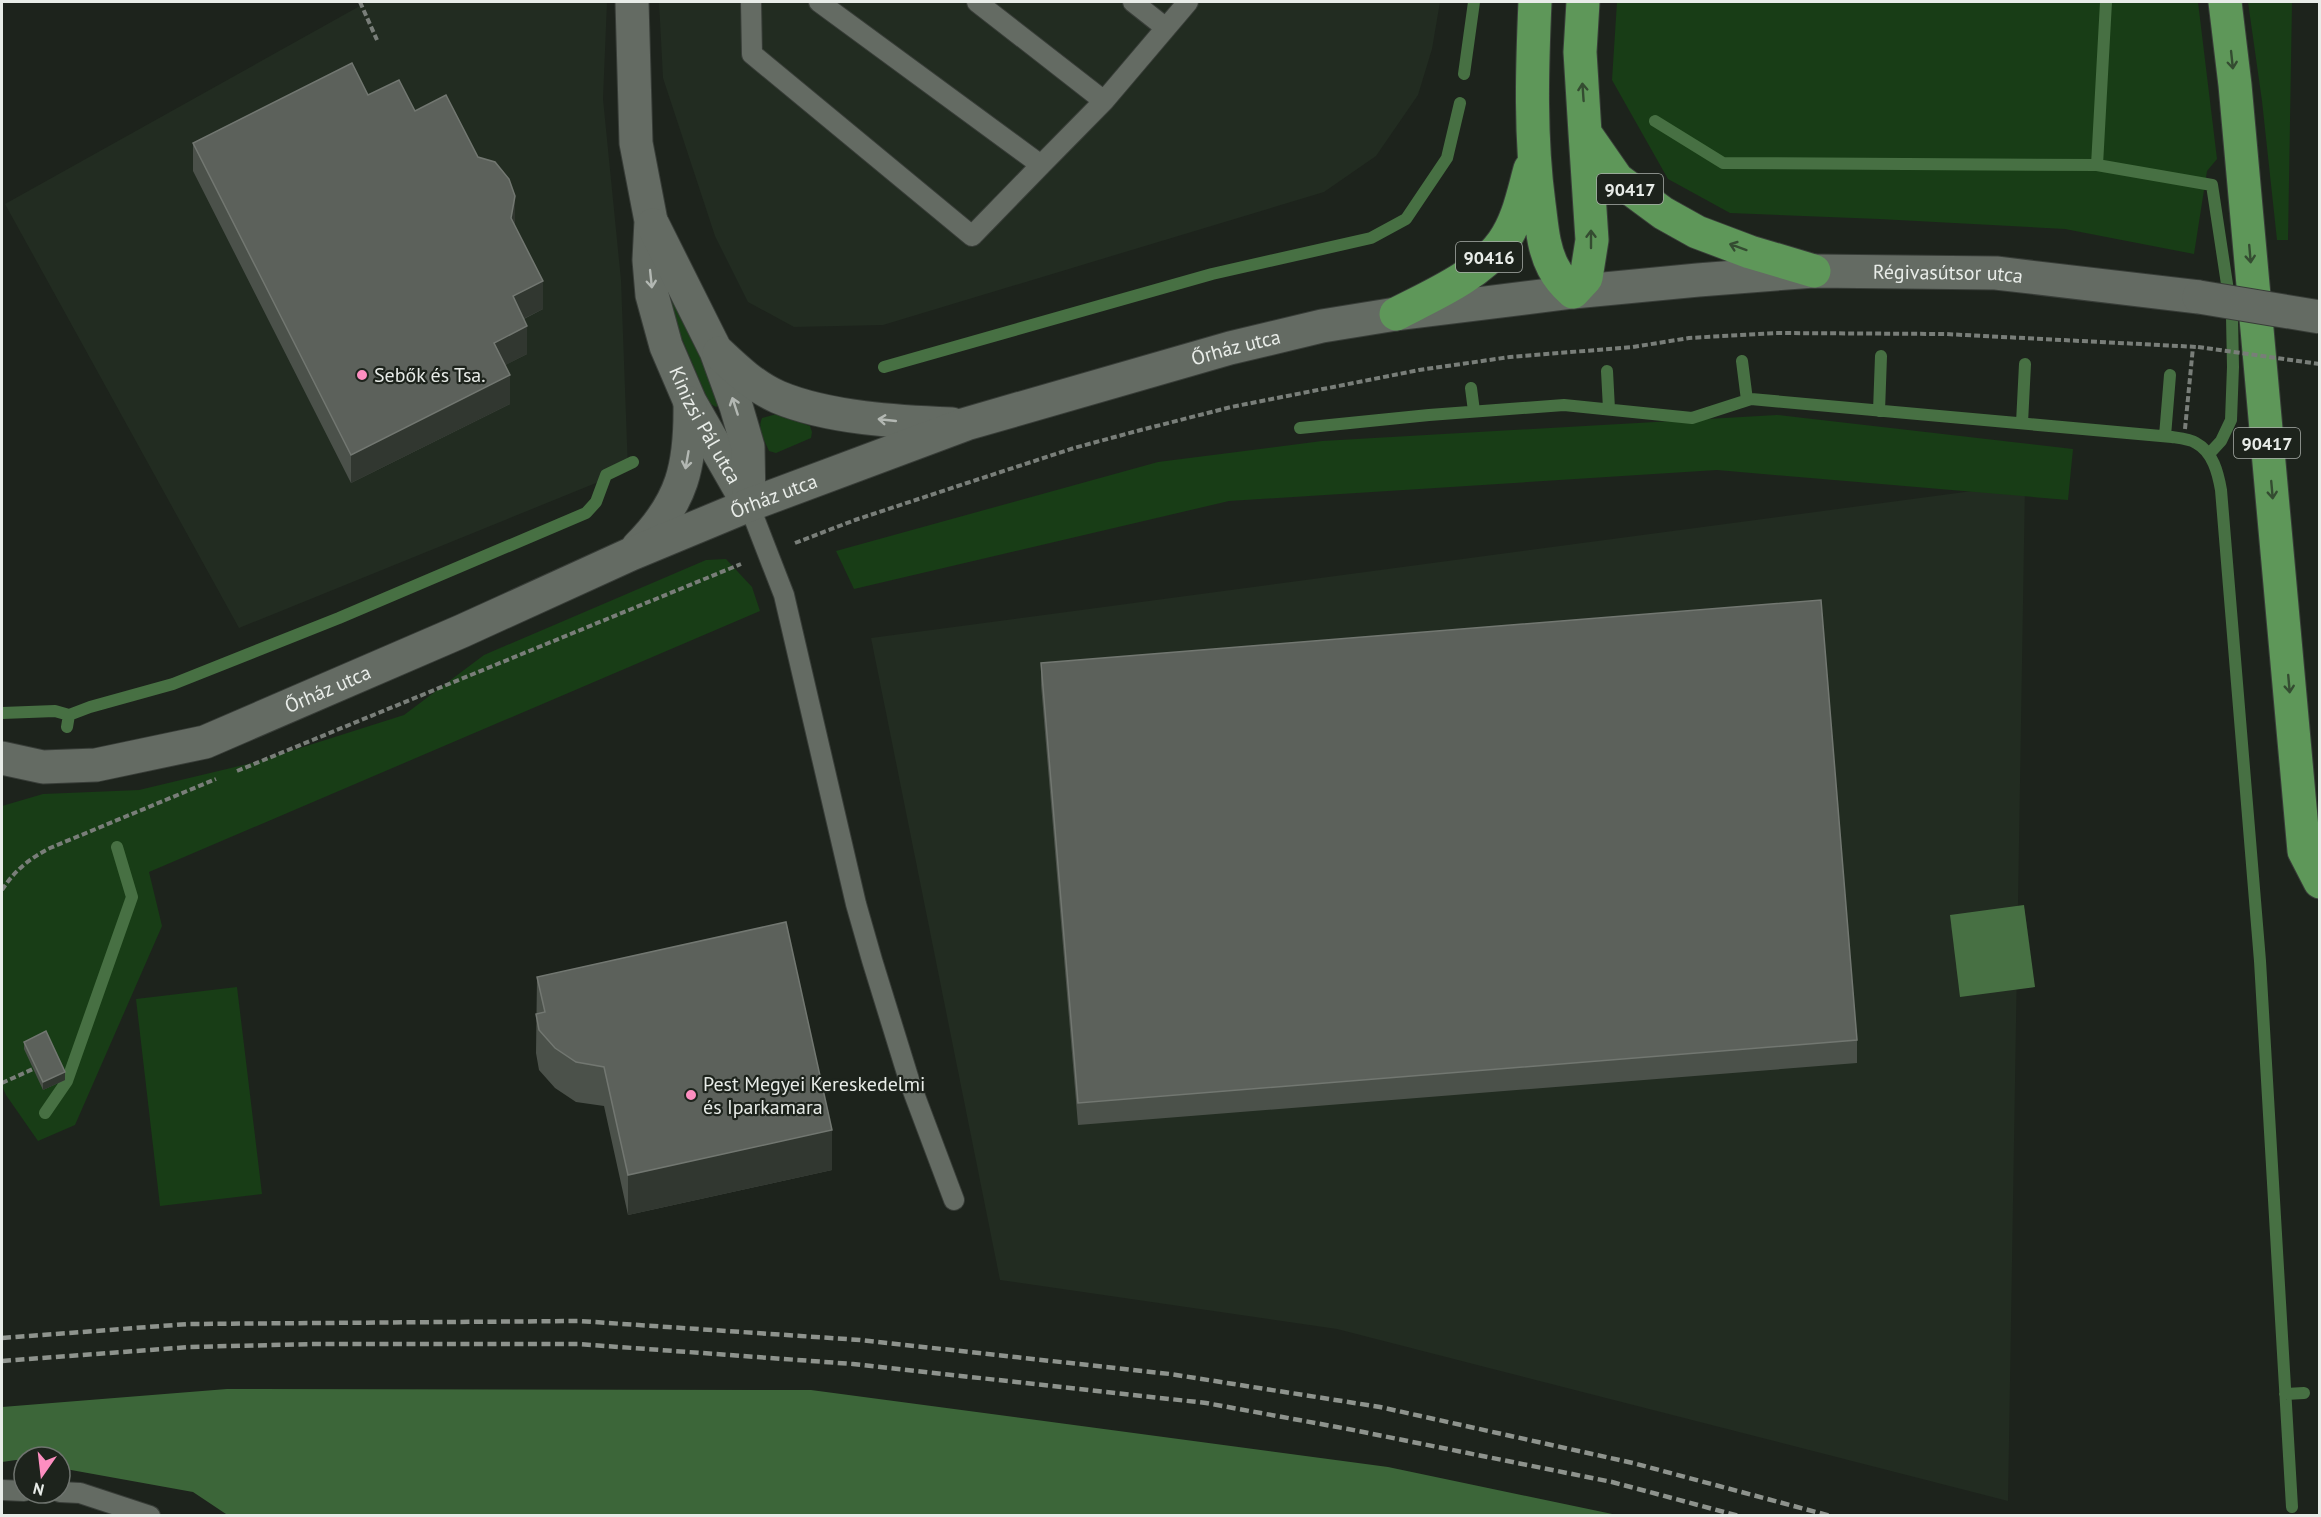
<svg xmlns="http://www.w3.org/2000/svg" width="2321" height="1517" font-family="'PT Sans',sans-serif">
  <rect width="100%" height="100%" fill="#1d231c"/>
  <path fill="#222c21" d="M 367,2 L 607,2 L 603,99 L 621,280 L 628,470 L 239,628 L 5,204 Z
    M 659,2 L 1440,2 L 1432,49 L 1418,95 L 1376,156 L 1324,192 L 883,325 L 794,327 L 748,302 L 715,236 L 663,78 Z
    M 2025,484 L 2008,1501 L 1337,1329 L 1000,1280 L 871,638 Z"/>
  <path fill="#183d16" d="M 1617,2 L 2198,2 L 2217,159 L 2207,171 L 2194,254 L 2065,229 L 1879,219 L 1730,213 L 1668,179 L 1612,80 Z
    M 2248,2 L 2292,2 L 2288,240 L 2277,240 L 2262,101 Z
    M 678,299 L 681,300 L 719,405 L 716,407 L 709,403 L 670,310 L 671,300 Z
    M 777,414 L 810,426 L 812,432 L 811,438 L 776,453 L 769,451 C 764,439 757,430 762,418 Z
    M 1777,415 L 2073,449 L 2068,500 L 1717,470 L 1229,501 L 854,589 L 836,551 L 1158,462 L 1322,441 Z
    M 726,559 L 752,587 L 760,611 L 149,872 L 162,926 L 75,1125 L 38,1141 L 6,1095 L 2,1086 L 2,806 L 43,794 L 139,790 L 256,762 L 404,715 L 484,655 L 706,560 Z
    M 237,987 L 262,1194 L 160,1206 L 136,999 Z"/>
  <path fill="#3c6639" d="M 227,1389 L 811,1390 L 1388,1467 L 1617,1515 L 1138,1516 L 1130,1514 L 1101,1516 L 229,1516 L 193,1492 L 60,1468 L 60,1457 L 24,1457 L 24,1461 L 16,1460 L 2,1462 L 2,1407 Z"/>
  <path fill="#477043" d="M 2024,905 L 2035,987 L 1960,997 L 1950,915 Z"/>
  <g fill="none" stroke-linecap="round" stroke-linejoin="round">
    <path stroke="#477043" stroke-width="12" d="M 1464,74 L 1474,2
      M 1655,121 L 1723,163 L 2097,165 L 2212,185 L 2232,317 L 2233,367 L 2231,420 L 2221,441 L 2209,454
      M 2097,165 L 2106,2
      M 1742,361 L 1747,400
      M 884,367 L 1212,274 L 1371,238 L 1406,219 L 1447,158 L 1460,103
      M 1607,371 L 1609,409
      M 1471,388 L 1474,411
      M 1879,411 L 1881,356
      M 2022,423 L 2025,364
      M 1300,428 L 1429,415 L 1564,405 L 1692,418 L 1751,399 L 2172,437 C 2179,438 2190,439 2196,443 C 2213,452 2218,473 2221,490 L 2260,961 L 2292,1507
      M 2165,436 L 2170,375
      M 2,713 L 55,711 L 69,715
      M 67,727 L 69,715 L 90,707 L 173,684 L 339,618 L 586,513 L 596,502 L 606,475 L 633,462
      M 45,1113 L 67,1081 L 132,897 L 117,847
      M 2285,1394 L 2304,1393"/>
    <g stroke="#383d38" stroke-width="22">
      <path id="lane" d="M 751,2 L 752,54 L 972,236 L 1041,165
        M 819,2 L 1041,165 L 1104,101
        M 977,2 L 1104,101 L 1188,2
        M 1133,2 L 1166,28
        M 749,505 L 784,595 L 856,904 L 872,960 L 910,1083 L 954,1200
        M 2,1490 L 24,1491
        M 60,1492 L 80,1493 L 150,1516"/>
    </g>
    <g stroke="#383d38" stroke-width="35">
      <g id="secondary">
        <path id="s1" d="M 632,2 L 636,143 L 651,221 L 649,260 L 652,295 L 666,346 L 690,402 L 749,505"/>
        <path d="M 653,225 L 716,351 L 736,406 L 748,447 L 749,504"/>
        <path d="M 719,353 C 737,370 755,387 778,397 C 828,418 899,422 952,424"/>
        <path d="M 638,547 C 683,502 691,465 690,403"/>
        <path id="s2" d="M 2,758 L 43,767 L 96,765 L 205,742 L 462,631 L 631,554 L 749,505 L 966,424 L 1230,348 L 1322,326 L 1396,314 L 1573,292 L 1698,280 L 1814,271 L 1996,273 L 2199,297"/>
      </g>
    </g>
    <g stroke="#383d38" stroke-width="35">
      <path id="highway" d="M 1535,2 C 1532,69 1530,137 1539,204 C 1542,226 1543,248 1553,267 C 1558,277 1565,285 1573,292 L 1586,278 L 1592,240 L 1585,133
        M 1583,2 L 1580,52 L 1585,133 L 1617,179 L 1663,213 L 1697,232 L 1750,252 L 1814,271
        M 2225,2 L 2235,85 L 2304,851 L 2320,882
        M 1396,314 C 1431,296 1480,275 1503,242 C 1518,221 1523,194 1530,169"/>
    </g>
    <path stroke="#797e79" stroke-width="4" stroke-dasharray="6 3" stroke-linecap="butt" d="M 360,2 L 377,40
      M 2185,429 L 2193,347
      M 795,543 L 855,520 L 967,483 L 1074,448 L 1137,431 L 1231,407 L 1328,388 L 1419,370 L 1510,357 L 1633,347 L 1689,338 L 1776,333 L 1945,334 L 2198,347
      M 237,771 L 741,564
      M 2,890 C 15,870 29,859 50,848 L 216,779
      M 2,1083 L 33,1069"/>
    <use href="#lane" stroke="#646b63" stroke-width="20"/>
    <use href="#secondary" stroke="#646b63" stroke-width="33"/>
    <use href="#highway" stroke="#5e9759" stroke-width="33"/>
    <path stroke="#8e938d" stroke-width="4.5" stroke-dasharray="9 4.5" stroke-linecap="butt" d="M 2,1338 L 188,1324 L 579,1321 L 860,1340 L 1170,1374 L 1380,1407 L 1633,1463 L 1831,1516
      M 2,1361 L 189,1347 L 317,1344 L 578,1344 L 853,1364 L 1206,1403 L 1348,1429 L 1612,1482 L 1739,1516"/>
    <g stroke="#383d38" stroke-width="35" stroke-linecap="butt">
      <path id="secondary-bridge" d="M 2199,297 L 2320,317"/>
    </g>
    <path stroke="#797e79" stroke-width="4" stroke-dasharray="6 3" stroke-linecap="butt" d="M 2198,347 L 2320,364"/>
    <use href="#secondary-bridge" stroke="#646b63" stroke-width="33"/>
  </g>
  <path fill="#4b514a" d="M 368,95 L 415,111 L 478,157 L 515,225 L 515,227 L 543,309 L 524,319 L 527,354 L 505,365 L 510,404 L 351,483 L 193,171 L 193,143 Z
    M 1041,663 L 1857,1040 L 1857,1063 L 1078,1125 L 1041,685 Z
    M 537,977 L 832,1170 L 628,1215 L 604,1106 L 576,1102 L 555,1088 L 539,1070 L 536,1053 Z
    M 24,1042 L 65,1080 L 43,1090 L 24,1049 Z"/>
  <path fill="#313730" d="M 515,196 L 515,225 L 511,246 L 511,218 Z
    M 543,281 L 543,309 L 513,324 L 513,296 Z
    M 527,326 L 527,354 L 494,371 L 494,343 Z
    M 510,375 L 510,404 L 351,483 L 351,455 Z
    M 65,1072 L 65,1080 L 43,1090 L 43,1082 Z
    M 832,1130 L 832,1170 L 628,1215 L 628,1175 Z"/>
  <path fill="#5c615b" stroke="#727771" stroke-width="1.5" d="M 352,63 L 368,95 L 399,80 L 415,111 L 446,95 L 478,157 L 495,162 L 509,179 L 515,196 L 511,218 L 543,281 L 513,296 L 527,326 L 494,343 L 510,375 L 351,455 L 193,143 Z
    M 1821,600 L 1857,1040 L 1078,1103 L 1041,663 Z
    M 786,922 L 832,1130 L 628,1175 L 604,1067 L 576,1062 L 555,1048 L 539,1030 L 536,1014 L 545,1012 L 537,977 Z
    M 46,1031 L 65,1072 L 43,1082 L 24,1042 Z"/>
  <defs><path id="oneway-shaft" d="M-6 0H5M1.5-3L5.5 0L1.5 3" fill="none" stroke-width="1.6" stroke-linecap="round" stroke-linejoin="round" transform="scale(1.5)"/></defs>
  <g stroke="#344c31">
    <use href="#oneway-shaft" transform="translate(2232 60) rotate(84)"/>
    <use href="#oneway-shaft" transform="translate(1583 92) rotate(-94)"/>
    <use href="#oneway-shaft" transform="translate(1591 239) rotate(-90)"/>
    <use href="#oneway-shaft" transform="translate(1738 247) rotate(-160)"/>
    <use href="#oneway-shaft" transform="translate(2250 254) rotate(85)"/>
    <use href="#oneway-shaft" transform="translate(2272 490) rotate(85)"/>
    <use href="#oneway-shaft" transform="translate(2289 684) rotate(85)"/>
  </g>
  <g stroke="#b3b8b3">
    <use href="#oneway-shaft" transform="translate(651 279) rotate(84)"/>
    <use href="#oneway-shaft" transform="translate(735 406) rotate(-108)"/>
    <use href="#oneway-shaft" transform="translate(887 420) rotate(-174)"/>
    <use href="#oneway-shaft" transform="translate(687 460) rotate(100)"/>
  </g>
  <g fill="#fd8ec0" stroke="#1d231c" stroke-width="2">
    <circle cx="362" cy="375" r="6"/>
    <circle cx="691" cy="1095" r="6"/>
  </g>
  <g text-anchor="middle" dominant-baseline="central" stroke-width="4.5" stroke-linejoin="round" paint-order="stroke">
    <g fill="#1d231c" stroke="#abb0ab" stroke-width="1.5">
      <rect x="1597" y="174" width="66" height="30" rx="4.5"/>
      <rect x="1456" y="242" width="66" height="30" rx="4.5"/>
      <rect x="2234" y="428" width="66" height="30" rx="4.5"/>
    </g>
    <g font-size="18" font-weight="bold" fill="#e8ece8">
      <text x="1630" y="189">90417</text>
      <text x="1489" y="257">90416</text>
      <text x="2267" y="443">90417</text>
    </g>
    <g font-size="20" fill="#e8ece8" stroke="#1d231c">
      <text stroke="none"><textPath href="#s2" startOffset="2030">Régivasútsor utca</textPath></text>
      <text stroke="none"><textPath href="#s2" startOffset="1312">Őrház utca</textPath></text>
      <text stroke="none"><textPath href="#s1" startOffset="436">Kinizsi Pál utca</textPath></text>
      <text stroke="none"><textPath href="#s2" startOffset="826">Őrház utca</textPath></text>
      <text stroke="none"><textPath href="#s2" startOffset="340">Őrház utca</textPath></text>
    </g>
    <g font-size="20" fill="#e8ece8" stroke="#1d231c" text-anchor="start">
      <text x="374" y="375">Sebők és Tsa.</text>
      <text x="703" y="1084">Pest Megyei Kereskedelmi<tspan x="703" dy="23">és Iparkamara</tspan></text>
    </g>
  </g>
  <rect width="2321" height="1517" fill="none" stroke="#e8ece8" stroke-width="6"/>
  <g transform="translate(42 1475) rotate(194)"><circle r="28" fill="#1d231c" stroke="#6e736e" stroke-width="1.5"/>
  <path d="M0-4.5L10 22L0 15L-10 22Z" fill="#fd8ec0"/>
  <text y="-9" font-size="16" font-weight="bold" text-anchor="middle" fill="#e8ece8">N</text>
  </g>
</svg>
